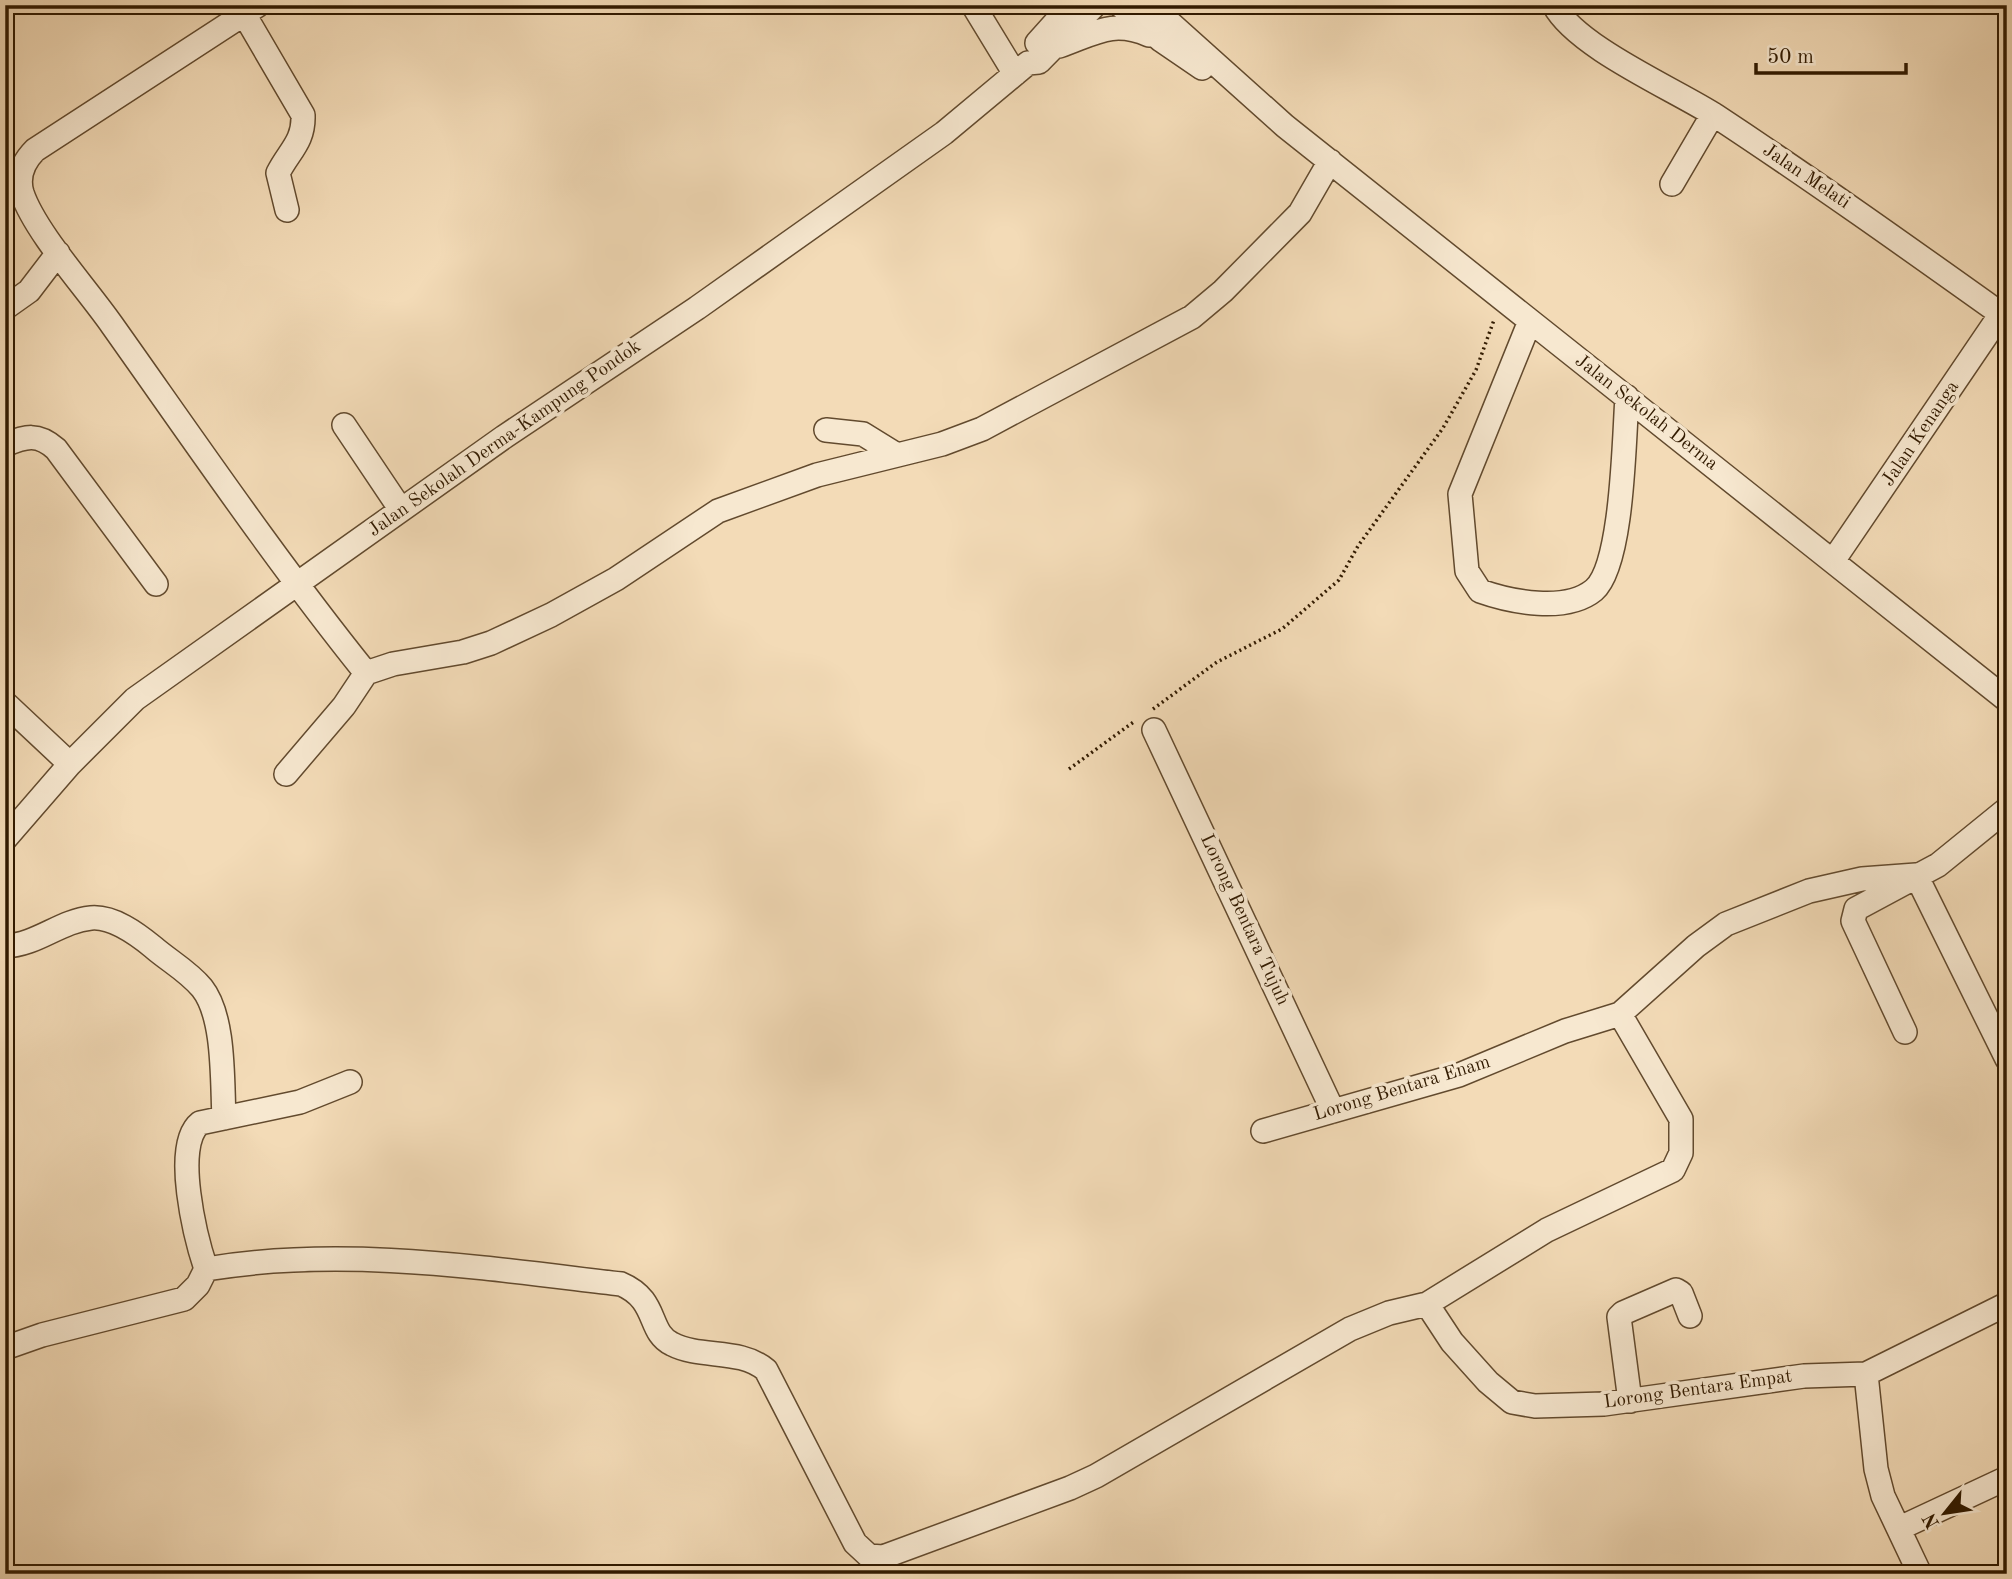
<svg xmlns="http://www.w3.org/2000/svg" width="2012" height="1579" font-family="'Old Standard TT',serif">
  <rect width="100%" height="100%" fill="#f3dbb7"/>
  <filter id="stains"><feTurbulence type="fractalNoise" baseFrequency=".00286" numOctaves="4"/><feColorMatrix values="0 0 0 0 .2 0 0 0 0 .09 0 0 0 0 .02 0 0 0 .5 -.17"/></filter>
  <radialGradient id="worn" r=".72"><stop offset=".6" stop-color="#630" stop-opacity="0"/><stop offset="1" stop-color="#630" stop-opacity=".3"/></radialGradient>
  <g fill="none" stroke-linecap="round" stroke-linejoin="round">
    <g stroke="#624a2e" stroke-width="26">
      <path id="minor" d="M 258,5 L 35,150 C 23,162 17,176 22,193 C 35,232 87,289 112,325 C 195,442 276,561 366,673
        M 973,5 L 1015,74
        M 1120,5 L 1161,40 L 1202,68
        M 1150,5 L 1285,126 L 2007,700
        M 1554,5 C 1576,47 1674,89 1716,116 C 1813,180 1907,247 2001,314
        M 244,14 L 303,115 C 304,142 289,151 278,173 L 287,210
        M 1037,43 L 1071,5
        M 1059,46 C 1094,34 1112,19 1149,35
        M 1672,184 L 1713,114
        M 5,308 L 29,291 L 58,253
        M 1530,321 L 1460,494 L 1467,571 L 1480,591 C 1511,602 1566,613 1594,590 C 1623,565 1624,437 1627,397
        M 344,425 L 401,510
        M 826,430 L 863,434 L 897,455
        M 5,445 C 26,436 38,433 56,449 L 156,584
        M 1833,561 L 2007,305
        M 5,703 L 70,764
        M 1154,730 L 1333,1111
        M 286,774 L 344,706 L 366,673 L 393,664 L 463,652 L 491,643 L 551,615 L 616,579 L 718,511 L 817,475 L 942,444 L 982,429 L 1192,317 L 1223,291 L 1300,213 L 1330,161
        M 5,839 L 70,764 L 135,699 L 504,437 L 697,308 L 944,133 L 1028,63 L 1039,62 L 1095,5
        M 1916,875 L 2007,1059
        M 5,946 C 37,945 60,921 91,918 C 113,916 137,934 153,947 C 169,961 188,971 202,988 C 225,1017 222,1081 224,1118
        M 1905,1032 L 1853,921 L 1856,909 L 1938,865 L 2007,809
        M 1263,1131 L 1459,1075 L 1565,1031 L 1620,1014 L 1696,946 L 1726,924 L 1809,891 L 1862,879 L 1916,875
        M 206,1269 C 196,1239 172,1145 200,1123 L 300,1102 L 350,1082
        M 1427,1304 L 1452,1342 L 1488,1382 L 1512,1402 L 1535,1406 L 1604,1404 L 1804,1376 L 1866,1374 L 2007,1304
        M 5,1348 L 42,1335 L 184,1299 L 198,1285 L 206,1269 C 343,1246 484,1268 621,1284 C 659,1300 647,1332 672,1344 C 701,1359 740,1348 766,1370 L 855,1543 L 869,1556 L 883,1557 L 1070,1488 L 1096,1476 L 1350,1329 L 1389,1313 L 1427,1304 L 1547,1230 L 1673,1170 L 1681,1153 L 1681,1119 L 1620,1014
        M 1866,1374 L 1876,1469 L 1883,1496 L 1920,1574
        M 1630,1401 L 1619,1317 L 1623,1313 L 1676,1290 L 1681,1293 L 1690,1316
        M 1900,1528 L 2007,1478"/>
    </g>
    <path stroke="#311a00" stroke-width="3.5" stroke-dasharray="2 3.5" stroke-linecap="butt" d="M 1153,709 L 1217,662 L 1282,629 L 1339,580 L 1358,546 L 1443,428 L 1476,370 L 1494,320
      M 1069,769 L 1135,721"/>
    <use href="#minor" stroke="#f7e8d0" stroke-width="23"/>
  </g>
  <g text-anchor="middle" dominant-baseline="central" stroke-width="7" stroke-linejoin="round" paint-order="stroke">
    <g font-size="19" fill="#311a00" stroke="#f7e8d0">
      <text transform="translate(1806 177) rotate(34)">Jalan Melati</text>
      <text transform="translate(1646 413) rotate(38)">Jalan Sekolah Derma</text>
      <text transform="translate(1921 434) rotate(-56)">Jalan Kenanga</text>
      <text transform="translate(505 439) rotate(-35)">Jalan Sekolah Derma-Kampung Pondok</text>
      <text transform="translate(1244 920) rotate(65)">Lorong Bentara Tujuh</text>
      <text transform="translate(1402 1089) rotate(-17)">Lorong Bentara Enam</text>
      <text transform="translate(1698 1390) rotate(-8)">Lorong Bentara Empat</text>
    </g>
  </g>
  <rect width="2012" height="1579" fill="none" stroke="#f3dbb7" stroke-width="28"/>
  <rect x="7" y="7" width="1998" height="1565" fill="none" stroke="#311a00" stroke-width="3.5"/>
  <rect x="14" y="14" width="1984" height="1551" fill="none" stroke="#311a00" stroke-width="2"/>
  <g transform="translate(1945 1513) rotate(240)" stroke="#f7e8d0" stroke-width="5" paint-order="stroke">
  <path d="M0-5L12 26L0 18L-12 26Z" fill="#311a00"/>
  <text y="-10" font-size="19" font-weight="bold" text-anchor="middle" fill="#311a00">N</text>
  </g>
  <path d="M1756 63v10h150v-10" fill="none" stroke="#311a00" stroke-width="3.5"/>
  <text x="1767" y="63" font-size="21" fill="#311a00" stroke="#f7e8d0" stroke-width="5" paint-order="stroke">50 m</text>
  <rect width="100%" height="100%" filter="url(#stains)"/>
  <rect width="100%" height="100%" fill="url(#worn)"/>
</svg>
